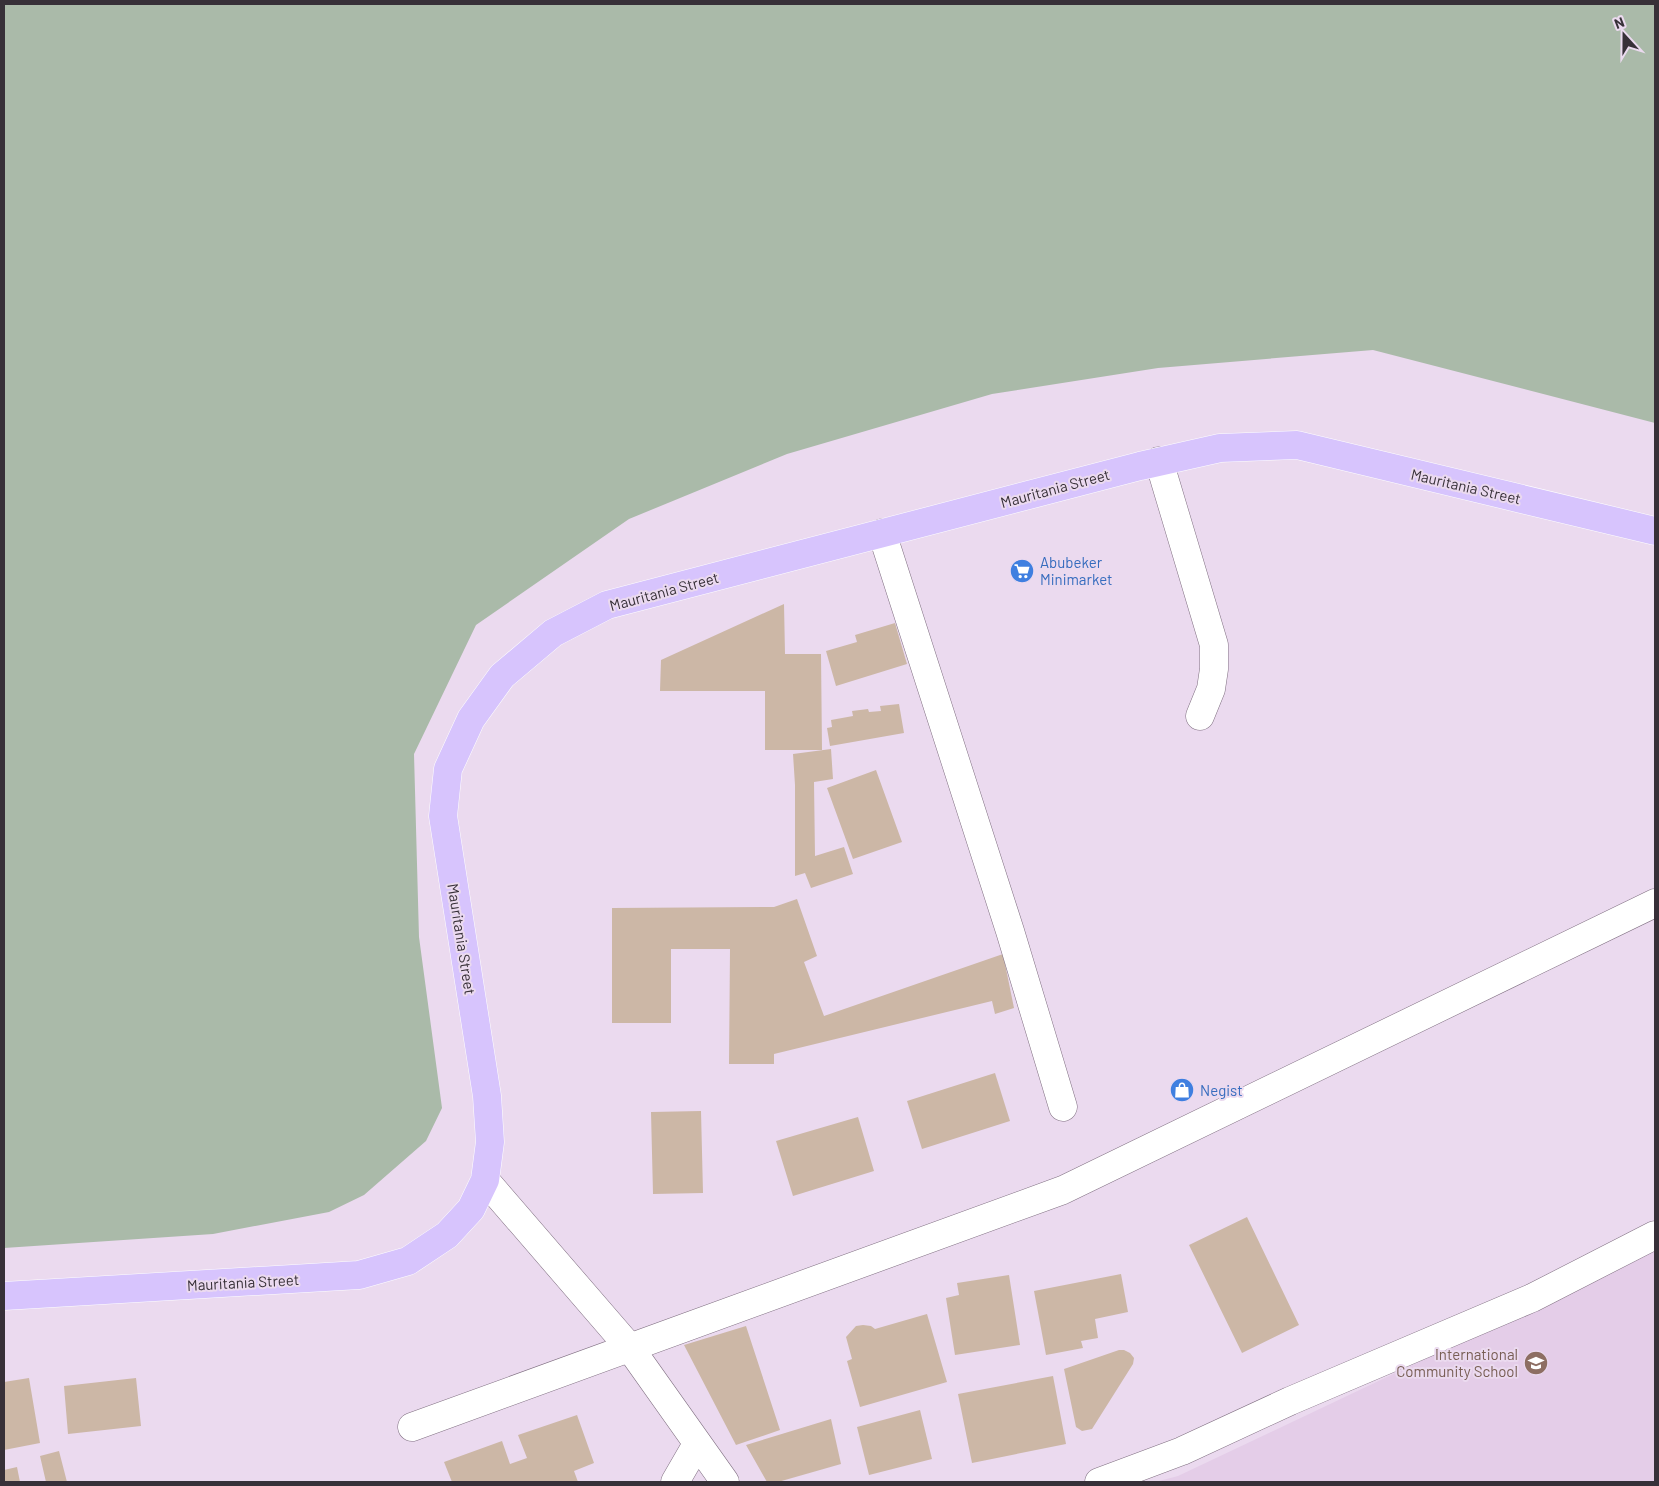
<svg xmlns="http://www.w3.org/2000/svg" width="1659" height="1486" font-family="Barlow,sans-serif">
  <rect width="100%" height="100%" fill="#ebdaef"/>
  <path fill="#e4cde8" d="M 1655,1250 L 1655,1482 L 1155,1482 L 1178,1476 Z"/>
  <path fill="#aabaa9" d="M 4,4 L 1655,4 L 1655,423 L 1373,350 L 1158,368 L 992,394 L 787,454 L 629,519 L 476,625 L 414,754 L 419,937 L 442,1108 L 426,1141 L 364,1195 L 329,1212 L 213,1234 L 4,1248 Z"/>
  <path fill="#ccb7a6" d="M 784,604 L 785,654 L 821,654 L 822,750 L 765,750 L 765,691 L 660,691 L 661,660 Z
    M 895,623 L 907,664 L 836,686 L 826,651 L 857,642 L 855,635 Z
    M 899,704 L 904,733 L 830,746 L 827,728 L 832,727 L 831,720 L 853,716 L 852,711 L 868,709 L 869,712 L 881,711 L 880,706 Z
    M 831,749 L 833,779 L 814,782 L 815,856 L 844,847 L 853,874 L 811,888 L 805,873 L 795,876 L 795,785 L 793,754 Z
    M 876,770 L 902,842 L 853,859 L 827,788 Z
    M 797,899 L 817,956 L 804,962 L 824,1016 L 1003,954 L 1014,1008 L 995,1014 L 992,1001 L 774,1054 L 774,1064 L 729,1064 L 730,949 L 671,949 L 671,1023 L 612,1023 L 612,908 L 774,907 Z
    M 995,1073 L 1010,1121 L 922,1149 L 907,1101 Z
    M 701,1111 L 703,1193 L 653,1194 L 651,1112 Z
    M 858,1117 L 874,1171 L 793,1196 L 776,1141 Z
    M 1247,1217 L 1299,1325 L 1242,1353 L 1189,1245 Z
    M 1121,1274 L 1128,1312 L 1095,1319 L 1098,1338 L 1081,1341 L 1083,1348 L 1046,1355 L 1034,1291 Z
    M 1009,1275 L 1020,1345 L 955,1355 L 946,1298 L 959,1295 L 957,1283 Z
    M 927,1314 L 947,1382 L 860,1407 L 847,1361 L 852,1359 L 846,1337 L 856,1326 L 863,1325 L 871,1326 L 875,1329 Z
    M 746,1326 L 780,1430 L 736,1445 L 684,1345 Z
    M 1119,1350 L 1124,1350 L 1130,1353 L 1134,1358 L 1133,1364 L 1092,1429 L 1082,1431 L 1076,1427 L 1064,1369 Z
    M 1053,1376 L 1066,1444 L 972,1463 L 958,1394 Z
    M 29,1378 L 40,1443 L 4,1450 L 4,1382 Z
    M 136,1378 L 141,1426 L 68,1434 L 64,1386 Z
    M 920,1410 L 932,1459 L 869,1475 L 857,1427 Z
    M 577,1415 L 594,1463 L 574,1471 L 578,1482 L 452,1482 L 444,1462 L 502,1441 L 510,1464 L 527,1458 L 518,1435 Z
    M 831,1419 L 841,1464 L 778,1482 L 767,1482 L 746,1445 Z
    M 59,1451 L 67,1482 L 46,1482 L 40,1456 Z
    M 17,1467 L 20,1482 L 4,1482 L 4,1470 Z"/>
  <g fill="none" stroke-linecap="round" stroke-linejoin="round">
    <g stroke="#807082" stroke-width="29">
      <path id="street" d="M 1159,461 L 1214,645 L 1214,669 L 1211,689 L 1200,716
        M 882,533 L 1010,931 L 1063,1107
        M 485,1180 L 630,1348 L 725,1482
        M 412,1427 L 1063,1190 L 1655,903
        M 675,1482 L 697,1444
        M 1099,1482 L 1182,1451 L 1290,1401 L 1532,1298 L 1655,1235"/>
    </g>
    <g stroke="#fff" stroke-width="29">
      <path id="primary" d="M 4,1296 L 359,1275 L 408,1261 L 447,1235 L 471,1209 L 485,1180 L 490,1142 L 487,1096 L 443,816 L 448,769 L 471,719 L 502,676 L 553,633 L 607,605 L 1140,466 L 1220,448 L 1297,445 L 1655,531"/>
    </g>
    <use href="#street" stroke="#fff" stroke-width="28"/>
    <use href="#primary" stroke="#d7c4fd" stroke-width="28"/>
  </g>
  <defs>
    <g id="supermarket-disc" transform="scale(1.25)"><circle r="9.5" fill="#3f7fe0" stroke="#ebdaef"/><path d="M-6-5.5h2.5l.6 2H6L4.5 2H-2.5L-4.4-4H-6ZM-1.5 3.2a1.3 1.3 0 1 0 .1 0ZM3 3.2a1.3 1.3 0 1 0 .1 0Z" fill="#fff"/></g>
    <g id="shop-disc" transform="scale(1.25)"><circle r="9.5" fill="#3f7fe0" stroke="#ebdaef"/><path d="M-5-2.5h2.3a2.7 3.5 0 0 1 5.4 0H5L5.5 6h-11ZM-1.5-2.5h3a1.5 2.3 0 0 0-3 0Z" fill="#fff"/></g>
    <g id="school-disc" transform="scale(1.25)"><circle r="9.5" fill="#8d6e63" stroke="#ebdaef"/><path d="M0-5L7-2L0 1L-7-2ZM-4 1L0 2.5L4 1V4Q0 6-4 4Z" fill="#fff"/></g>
  </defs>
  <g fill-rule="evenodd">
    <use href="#supermarket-disc" x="1022" y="571"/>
    <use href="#shop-disc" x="1182" y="1090"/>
    <use href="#school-disc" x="1536" y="1363"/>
  </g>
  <g text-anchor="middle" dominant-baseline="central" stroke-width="4" stroke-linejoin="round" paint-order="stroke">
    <g font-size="15" fill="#373038" stroke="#ebdaef">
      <text transform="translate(1466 486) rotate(13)">Mauritania Street</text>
      <text transform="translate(1055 488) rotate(-15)">Mauritania Street</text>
      <text transform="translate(664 591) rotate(-15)">Mauritania Street</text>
      <text transform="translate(462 939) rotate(81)">Mauritania Street</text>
      <text transform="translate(243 1282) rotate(-3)">Mauritania Street</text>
    </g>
    <g font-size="15" fill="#366cbe" stroke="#ebdaef" text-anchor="start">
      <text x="1040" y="562">Abubeker<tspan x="1040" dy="17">Minimarket</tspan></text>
      <text x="1200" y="1090">Negist</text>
    </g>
    <g font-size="15" fill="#785e54" stroke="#ebdaef" text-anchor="end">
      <text x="1518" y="1354">International<tspan x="1518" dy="17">Community School</tspan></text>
    </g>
  </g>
  <rect width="1659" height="1486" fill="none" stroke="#373038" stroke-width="10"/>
  <g transform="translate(1624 35) rotate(339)" stroke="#ebdaef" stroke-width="4" paint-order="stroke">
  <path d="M0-4L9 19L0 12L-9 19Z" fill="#373038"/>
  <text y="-8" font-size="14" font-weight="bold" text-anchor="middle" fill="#373038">N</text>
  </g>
</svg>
